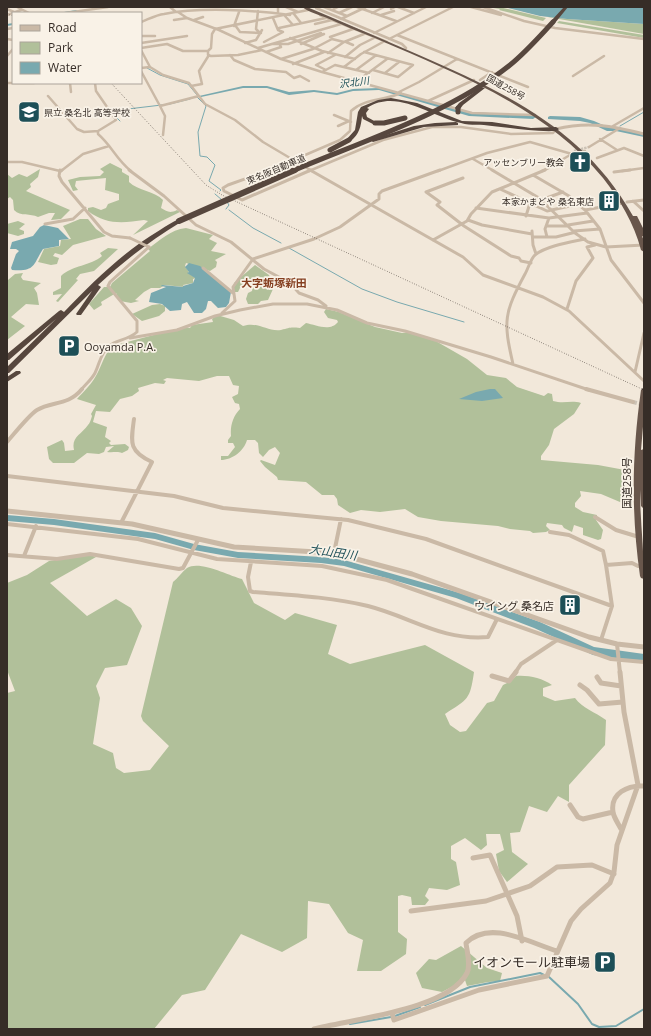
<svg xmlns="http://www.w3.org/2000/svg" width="651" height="1036" font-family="'Open Sans','Noto Sans JP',sans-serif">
  <rect width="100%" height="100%" fill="#f2e8da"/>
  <path fill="#b1c09a" d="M 487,7 L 499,7 L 546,18 L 543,21 L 499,10 L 500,9 Z
    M 542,16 L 567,19 L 644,24 L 644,34 Z
    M 559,21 L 644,35 L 644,38 L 557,23 Z
    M 110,163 L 122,169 L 122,172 L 129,176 L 129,182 C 138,191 155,191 163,200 L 161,208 C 167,211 169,214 177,210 L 180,212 L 133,235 L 148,221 L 144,220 C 123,223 106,225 88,211 L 88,208 L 93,207 L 101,210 L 106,208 L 108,204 L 119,200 L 119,194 L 105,190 L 106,178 L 76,181 L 75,186 L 78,190 L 73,191 L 68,180 L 80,177 L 100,176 L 104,172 L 100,169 Z
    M 40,169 L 38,177 L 30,184 L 31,187 L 26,191 L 70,210 L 61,219 L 51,220 L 55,213 L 49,213 L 38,217 C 30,213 21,217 14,210 L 13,200 L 10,197 L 7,199 L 7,174 L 12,178 L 19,174 L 27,177 Z
    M 80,219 L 88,219 L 96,229 L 106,236 L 73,245 L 62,255 L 55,253 L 53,256 L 59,258 L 57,264 L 51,265 L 38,262 L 44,249 L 60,246 L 61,240 L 71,239 L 63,226 Z
    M 18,221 L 25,224 L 19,229 L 24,231 L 24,234 L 18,236 L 7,233 L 7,224 Z
    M 186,228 L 213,235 L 209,239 L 217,243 L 211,251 L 226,254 L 215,260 L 217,262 L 216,267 L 210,271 L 186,263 L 185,266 L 189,272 L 188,273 L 196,278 L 193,279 L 193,283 L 183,285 L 184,287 L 165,285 L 160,288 L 151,288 L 144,292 L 135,300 L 139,301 L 131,303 L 120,301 L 116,293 L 101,302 L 102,305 L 94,310 L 89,304 L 104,287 L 110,287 L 112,283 L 150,251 L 148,249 C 160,240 170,230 186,228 Z
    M 108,248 L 118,249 L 94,271 L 80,274 L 76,279 L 78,280 L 58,302 L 56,301 L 62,294 L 53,295 L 53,292 L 61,288 L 61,276 C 72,265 91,266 102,256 L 100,253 Z
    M 255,265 L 269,275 L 270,277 L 264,283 L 273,289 L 268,300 L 261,301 L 258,304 L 248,304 L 246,299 L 248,293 L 252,291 L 253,286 L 240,288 L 238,292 L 235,292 L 233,290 L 234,283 Z
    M 23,273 L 21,277 L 23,280 L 41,283 L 34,288 L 37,293 L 39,305 L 26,304 L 11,317 L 25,326 L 7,340 L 8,280 L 15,274 Z
    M 160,304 L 165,306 L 165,311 L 159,316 L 142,321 L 132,314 L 152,305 Z
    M 326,309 L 339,312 L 375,327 L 402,333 L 410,332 L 434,340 L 467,359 L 487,375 L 506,378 L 517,387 L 544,396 L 548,393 L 552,394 L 553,401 C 564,404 571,400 581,403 L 574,414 L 554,429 L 549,445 L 541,456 L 541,460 L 598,465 L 625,470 L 627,505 L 601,494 L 580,491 L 581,496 L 575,503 L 575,507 L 583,512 L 597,515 L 596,520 L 603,530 L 601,539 L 598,540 L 583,535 L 583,528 L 574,525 L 572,532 L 564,528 L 562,525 L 547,523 L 546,526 L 550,530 L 546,532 L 533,533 L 530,531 L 510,529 L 498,526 L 441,521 L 418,517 L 405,509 L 380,512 L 361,510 L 350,513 L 338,505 L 337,499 L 334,495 L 322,495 L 306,482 L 278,480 L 277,477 L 265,467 L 260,461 L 261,460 L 275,465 L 280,453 L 275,447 L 269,450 L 263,457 L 259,453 L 258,443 L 255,440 L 247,440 C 244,451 232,460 221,460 L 221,456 L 228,456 L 235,447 L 233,443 L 228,443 L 228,440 L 231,436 C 230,426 233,416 240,409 L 239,404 L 235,403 L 232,397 L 238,394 L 239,386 L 233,385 L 229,376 L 217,376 L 199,381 L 167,378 L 163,380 L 166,381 L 164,384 L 155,383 L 138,388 L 139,391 L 132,396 L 120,399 L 110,412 L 96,411 L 93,422 L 107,427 L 105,437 L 111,441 L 109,443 L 111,445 L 125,444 L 129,447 L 128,450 L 122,453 C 117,451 113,453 107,452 L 114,446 L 106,447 L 104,452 L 99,454 L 87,453 L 74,463 L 53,463 L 49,459 L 47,447 L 62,440 L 64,443 L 65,451 L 74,450 C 71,437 81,435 88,425 C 90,423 91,419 92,416 L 91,414 L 96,405 L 77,399 C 84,391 92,384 97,374 C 102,365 104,355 112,346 L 184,327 L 190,328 L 192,325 L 213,322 L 212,319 L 217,315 L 234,320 L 243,326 C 258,321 267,332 281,330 C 290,328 289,327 300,328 L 306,323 C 316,325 330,332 338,322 L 337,320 L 328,318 L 324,312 Z
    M 90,555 L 96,557 L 50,583 L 87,616 L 116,599 L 131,608 L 142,626 L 127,665 L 105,668 L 96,686 L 100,698 L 93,744 L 113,753 L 116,768 L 124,773 L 150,770 L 169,746 L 143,721 L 141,716 L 173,582 C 178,578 182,572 187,568 C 200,560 229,576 242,579 L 254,603 L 285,620 L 295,613 L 337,625 L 328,654 L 350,664 L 425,645 L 474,672 C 470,700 468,699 445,714 L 450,725 L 460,732 L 466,731 L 487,703 L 494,701 L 503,685 L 511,681 L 516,676 C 528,675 542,678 552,685 L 543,688 L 543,696 L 555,701 L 575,698 C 582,708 595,712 606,720 L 605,745 L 569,785 L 569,802 L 558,796 L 547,812 L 529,806 L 520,832 L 510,833 L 512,852 L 528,864 L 507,882 L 499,871 L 496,854 L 504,850 L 500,834 L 486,834 L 487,845 L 481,850 L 465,838 L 451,846 L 451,859 L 456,862 L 460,885 L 447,890 L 429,888 L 425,896 L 429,900 L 425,905 L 412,905 L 411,897 L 402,895 L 398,896 L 398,932 L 407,939 L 406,954 L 381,971 L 357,971 L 363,940 L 348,933 L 329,904 L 308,901 L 307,938 L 282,952 L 241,934 L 205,990 L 182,995 L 154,1029 L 7,1029 L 7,693 L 15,691 L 7,670 L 7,583 L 27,575 L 49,561 Z
    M 461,946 L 487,968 L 502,973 L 500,981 L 488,982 L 467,986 L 465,980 L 442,992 L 422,988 L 416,973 L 429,959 L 436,960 Z"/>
  <path fill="#79a9af" d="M 504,7 L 644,7 L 644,24 L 567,19 L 540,16 Z
    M 44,225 L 58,228 L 69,239 L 59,240 L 59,246 L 43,249 C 33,264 36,272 12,270 L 11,268 L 16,254 L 19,251 L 16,249 L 10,249 L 12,242 L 33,236 L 40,227 Z
    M 189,263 L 200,266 L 231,292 L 229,303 L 226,307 L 218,308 L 211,301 L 208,301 L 206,309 L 202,313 L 194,313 L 187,302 L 182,304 L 181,310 L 170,311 L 162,304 L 149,302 L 151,293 L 166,287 L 161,286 L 162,285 L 183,287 L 183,286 L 193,283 L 195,278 L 187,273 L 189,272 L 185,267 Z
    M 490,389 L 495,389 L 503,398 L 482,401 L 459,399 L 476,392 Z"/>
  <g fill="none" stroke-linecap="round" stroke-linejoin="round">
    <path stroke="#79a9af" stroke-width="1" d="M 147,68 L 160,75 L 188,84 L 197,95
      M 197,97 L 206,106 L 198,132 L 200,156 L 207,157 L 215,165 L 209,181 L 221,190 L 220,191
      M 111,111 L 170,104 L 190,99
      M 114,115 L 120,121
      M 620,126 L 644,112
      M 605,127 L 613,128
      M 215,194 L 222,200
      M 226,209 L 229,205 L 227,202
      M 229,210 L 253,228 L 281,243
      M 289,248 L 362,289 L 397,302 L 464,322"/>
    <path stroke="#79a9af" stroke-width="2" d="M 549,977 L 578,1004 L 592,1024 L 599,1027 L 616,1026 L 644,1009
      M 425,1005 L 470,987 L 540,973 L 544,975
      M 395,1016 L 420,1007
      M 350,1024 L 391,1017"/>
    <path fill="#79a9af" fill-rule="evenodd" d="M 76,10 L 78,11 L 78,12 L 58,13 Z
      M 13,23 L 13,25 L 7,26 L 7,24 Z
      M 243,86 L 267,86 L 289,92 L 314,90 L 337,93 L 353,89 L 379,88 L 469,112 L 533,115 L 536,117 L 533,119 L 469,116 L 379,90 L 353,91 L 337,95 L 314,92 L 289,95 L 267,88 L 243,88 L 201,97 L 199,96 Z
      M 550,116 L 580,117 L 594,121 L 610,128 L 616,127 L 644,133 L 644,137 L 616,131 L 607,131 L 590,123 L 580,121 L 548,119 L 548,117 Z
      M 7,515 L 54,519 L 155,533 L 194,544 L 238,552 L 321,557 L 344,560 L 460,593 L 540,622 L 594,647 L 644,654 L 644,662 L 593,655 L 534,628 L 456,598 L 344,566 L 321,563 L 238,558 L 194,550 L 155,539 L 54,525 L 7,521 Z"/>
    <path stroke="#ccc3b6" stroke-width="2.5" stroke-dasharray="2.5 1" stroke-linecap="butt" d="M 574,151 L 589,147"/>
    <path stroke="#ccc3b6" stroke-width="4" stroke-dasharray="4 2" stroke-linecap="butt" d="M 633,402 L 644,405"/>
    <path stroke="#cab9a6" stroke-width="2.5" d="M 17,7 L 29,13
      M 170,7 L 176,12
      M 278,7 L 278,13
      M 286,7 L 298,12
      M 320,7 L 316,8 L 402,44 L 406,48
      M 324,7 L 347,16
      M 357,7 L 396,21
      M 398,7 L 414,13
      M 471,7 L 501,15
      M 483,7 L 524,21 L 555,28 L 644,39
      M 7,9 L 14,12
      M 391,9 L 395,7
      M 332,10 L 338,7
      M 258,11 L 256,29 L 260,33
      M 178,12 L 187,18 L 219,30 L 281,59 L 322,72 L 472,113 L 535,115
      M 66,13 L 108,7
      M 339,13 L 352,7
      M 372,13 L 384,7
      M 294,14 L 301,23
      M 7,15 L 21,10
      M 320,15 L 387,42
      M 381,15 L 394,11
      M 285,16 L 293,25 L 326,18
      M 341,19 L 366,7
      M 174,20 L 187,18
      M 194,20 L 203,17
      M 141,22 C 149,19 156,15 164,14 C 200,7 254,10 290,15
      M 315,24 L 332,20
      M 235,25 L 240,32 L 261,33
      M 234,26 L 239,12
      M 279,28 L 293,25
      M 7,29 L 13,28
      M 374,33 L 426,7
      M 397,35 L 528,87
      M 141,36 L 155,36
      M 330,37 L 353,29
      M 290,38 L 322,51 L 355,59
      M 7,39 L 13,40
      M 389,39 L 453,7
      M 264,42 L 283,32 L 278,30 L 273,18
      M 344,42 L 364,34
      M 346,42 L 353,45
      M 141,43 L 187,36
      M 245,43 L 256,40 L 262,30
      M 273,44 L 288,44 L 321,33
      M 301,44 L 324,34
      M 141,48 L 167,44 L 183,51 L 208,51 L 208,55 L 211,56 L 238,55 L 262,50
      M 258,48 L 341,24
      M 141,50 L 150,67
      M 208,51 L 211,48 L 212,34 L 215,29 L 308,10
      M 266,52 L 281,47 L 280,45
      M 364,52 L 413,65 L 398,77 L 373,70
      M 230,55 L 234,60 L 255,69 L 286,72 L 294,78 L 300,76 L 309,81
      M 7,56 L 13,49
      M 345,57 L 360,45 L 374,38
      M 281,59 L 313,49 L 332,39 L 344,42 L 328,53
      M 293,64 L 324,52
      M 344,67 L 361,54 L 383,42
      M 141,68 L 150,67 L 163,75 L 189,83 L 205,104 L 235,120 L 263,142 L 312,171
      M 326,70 L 316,65 L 335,55
      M 356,70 L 375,56
      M 141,71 L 160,106
      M 322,72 L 335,65 L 369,73
      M 385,73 L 399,62
      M 573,76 L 604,56
      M 480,80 L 492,72
      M 356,82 L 387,59
      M 7,83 L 34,83
      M 70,83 L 71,92
      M 95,83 L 96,91 L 116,120 L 98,131 L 98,134 C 112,146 116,159 131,171
      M 191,86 L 202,84 L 199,71 L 209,55
      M 399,92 L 419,82 L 457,59
      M 48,96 L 77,129 L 84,132 L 98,131
      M 428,101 L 474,80
      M 334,115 L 351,122
      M 338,126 L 349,121
      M 613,126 L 644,108
      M 163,135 L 165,116 L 160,106 L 199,96
      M 600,139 L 617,150
      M 589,147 L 620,128
      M 597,158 L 624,148 L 644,156
      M 473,159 L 494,171
      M 7,162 L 22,162 L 60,171
      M 61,171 L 83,154 L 109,146
      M 268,171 L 340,140 L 350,131 L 351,111 C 365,98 384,101 401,93
      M 309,171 L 383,140 L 432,127 L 461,127 L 511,134 L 553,133 L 556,129
      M 438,171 L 487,153 L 530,142 L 572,154 L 585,151
      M 542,171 C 553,167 562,159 572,154
      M 622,171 L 644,168"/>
    <path stroke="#cab9a6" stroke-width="3" d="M 60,170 L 59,176 L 62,182 L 104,232 L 112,236 L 130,238
      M 129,170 L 164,196 L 196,225 L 231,242 L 264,269 L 290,283 L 299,293 L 318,300 L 326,306
      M 270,170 L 228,185 L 223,188 L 224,191 L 242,200 L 311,170
      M 310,170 L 463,257 L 483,275 L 543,297 L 569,311 L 644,381
      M 492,170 L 539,198 L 575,233 L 588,242 L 606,247 L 644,245
      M 61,171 L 62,170
      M 614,172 L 630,170
      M 533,175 L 569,196 L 585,210 L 600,229 L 611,260 L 644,303
      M 463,178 L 426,192 L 440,202 L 437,205 L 464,226 L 511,256 L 519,258 L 521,261 L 531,263
      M 500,189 L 547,211 L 579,204
      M 541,200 L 563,192
      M 633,201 L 644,211
      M 627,202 L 644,200
      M 476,208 L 549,218 L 587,213
      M 585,210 L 623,203
      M 526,216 L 530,203
      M 468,220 L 482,225 L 532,234
      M 45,224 L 73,219 L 85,208
      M 568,225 L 593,221
      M 547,226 L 569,226
      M 532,231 L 533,245 L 536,254
      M 574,231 L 600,229
      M 534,237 L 556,237 L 576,232
      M 547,237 L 545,229 L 549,218
      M 433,240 L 467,221 L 471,214 L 492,192 L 545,170
      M 203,268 L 233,293
      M 567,309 L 576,281 L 593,258 L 587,247 L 595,245
      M 222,313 L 235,301 L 233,287 L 253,259 L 314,239 L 340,227 L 379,199 L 379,194 L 382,191 L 440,170
      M 130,338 L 177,330 L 215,316 L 240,310 L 273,304 L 307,304 L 337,310 L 367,323 L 405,331 L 491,357 L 589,390
      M 513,364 C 503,321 504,313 525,274 C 528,269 531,258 535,255 C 546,246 571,242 585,239
      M 635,372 L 644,333
      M 81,390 C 85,385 92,379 95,373 C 100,363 100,354 109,346 C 116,340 128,340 137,332 L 137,321 L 108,286 L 110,282 L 149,247"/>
    <path stroke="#cab9a6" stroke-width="4" d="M 586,389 L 633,402
      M 7,442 C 14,434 29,415 37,410 C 52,401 68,406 82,389
      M 7,476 L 174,496 L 223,508 L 348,520 L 426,539 L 612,606
      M 595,517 L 616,530 L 639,537
      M 121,523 L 152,462 C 128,451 131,442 134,419
      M 7,524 L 138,539 L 217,559 L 322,566 L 387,580 L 611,659 L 644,662
      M 550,532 L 569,535 L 603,551 L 606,565
      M 334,553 L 341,519
      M 7,555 L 57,559 L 90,554 L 179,569 L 183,568 L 198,540
      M 24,556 L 36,526
      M 251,562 L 248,577 L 250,591 L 253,592 C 291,595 331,597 368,606 C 411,617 442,641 488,637 L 497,619
      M 601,640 L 612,606 L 606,565 L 632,563 L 638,566
      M 617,644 L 620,673
      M 515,673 L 521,664 L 557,640"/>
    <path stroke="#cab9a6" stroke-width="5" d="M 492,676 L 509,681 L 516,672
      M 597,677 L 601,683 L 621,686
      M 580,685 L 587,690 L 599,704 L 623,702
      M 570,805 L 578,817 L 583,819 L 613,812
      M 621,829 C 618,823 614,818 613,812 C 610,793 628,785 644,786
      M 473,858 L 490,855 L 517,916 L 522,941
      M 411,911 L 486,901 L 530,886 L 557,867 L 592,865 L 614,874
      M 392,1013 L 394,1020 L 479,990 L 547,976 L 571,921 L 581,909 L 610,883 L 614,872 L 617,845 L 638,785 L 624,712 L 620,672
      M 314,1029 C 352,1019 448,1010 467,973 C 471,965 467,952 466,943 C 490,919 530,943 557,951"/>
    <path stroke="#cab9a6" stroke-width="3" d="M 556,129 C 589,121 612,126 644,134"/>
    <path stroke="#cab9a6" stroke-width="5" d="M 7,511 L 132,524 L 234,547 L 334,553 L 412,574 L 589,637 L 617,644 L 644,647"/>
    <path fill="#68564b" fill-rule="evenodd" d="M 302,7 L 307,7 C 345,23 382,39 419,55 C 506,93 584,129 633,216 L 637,216 L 644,230 L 644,237 L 642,236 L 644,241 L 644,252 L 641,250 C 634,223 620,200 603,178 C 545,107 457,74 375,38 C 359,32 343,25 327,18 C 319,15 309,12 302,7 Z
      M 644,388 L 644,415 L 641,450 L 644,449 L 644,509 L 641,506 L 640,490 C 640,520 644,549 644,579 L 641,578 L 640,576 C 631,513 632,453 641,390 Z"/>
    <path fill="#57473e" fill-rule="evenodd" d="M 564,7 L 568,7 L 555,23 L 551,23 L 551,21 Z
      M 481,87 L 485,88 L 463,105 L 460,109 L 456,109 L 455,108 L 459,103 Z
      M 391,98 L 417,103 L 462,121 L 492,122 L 531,128 L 556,127 L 559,129 L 556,131 C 534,132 513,128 492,126 C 481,124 471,126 461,123 C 431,117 397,88 367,108 L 369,109 L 366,113 L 367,117 L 378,123 L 373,124 L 363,119 L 362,116 C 361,127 359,134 351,141 L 347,141 L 346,140 L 355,130 L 358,112 L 361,107 L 378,100 Z
      M 456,122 L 458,123 L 458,125 L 424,127 L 373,142 L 370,140 L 414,126 L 435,123 Z
      M 179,219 L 182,221 L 181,222 C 151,240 124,261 98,285 L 101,287 L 81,315 L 77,315 L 76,314 L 92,291 L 9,373 L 7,373 L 7,367 L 56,319 L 9,360 L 7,360 L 7,354 L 59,311 L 61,310 L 64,312 C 93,282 124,251 160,230 C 166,226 172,222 179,219 Z
      M 16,371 L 20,371 L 21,373 L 7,382 L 7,377 Z"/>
    <path stroke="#362d27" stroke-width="1" stroke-dasharray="0.5 2" stroke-linecap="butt" d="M 7,14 L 13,16
      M 111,83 L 206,185 L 222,195 L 644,390"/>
    <path stroke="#362d27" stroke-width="1.5" stroke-dasharray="1 3" stroke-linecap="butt" d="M 642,389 L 644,390"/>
    <path stroke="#cab9a6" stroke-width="3" d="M 130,238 L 149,247"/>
    <path stroke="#57473e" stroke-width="5" d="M 458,108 L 458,112
      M 375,123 L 384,123 L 405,118
      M 330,150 L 349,140
      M 292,171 C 363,141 450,113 510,65 C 526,52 539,37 553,22"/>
    <path stroke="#57473e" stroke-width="6" d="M 179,221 L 295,170"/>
  </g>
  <defs>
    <g id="school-square" transform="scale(1.15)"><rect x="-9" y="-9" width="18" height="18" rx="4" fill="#1d4f57" stroke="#f9f2e7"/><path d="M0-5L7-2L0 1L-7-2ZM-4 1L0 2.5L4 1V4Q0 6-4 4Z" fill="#fff"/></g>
    <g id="church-square" transform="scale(1.15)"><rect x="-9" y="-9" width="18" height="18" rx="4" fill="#1d4f57" stroke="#f9f2e7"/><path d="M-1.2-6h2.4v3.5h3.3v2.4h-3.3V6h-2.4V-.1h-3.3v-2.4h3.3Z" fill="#fff"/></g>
    <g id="building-square" transform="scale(1.15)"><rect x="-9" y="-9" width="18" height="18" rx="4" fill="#1d4f57" stroke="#f9f2e7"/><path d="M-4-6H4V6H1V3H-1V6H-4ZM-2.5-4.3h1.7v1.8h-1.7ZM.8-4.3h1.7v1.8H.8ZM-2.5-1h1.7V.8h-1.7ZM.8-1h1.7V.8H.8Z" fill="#fff"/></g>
    <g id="parking-square" transform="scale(1.15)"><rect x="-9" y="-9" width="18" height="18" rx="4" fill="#1d4f57" stroke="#f9f2e7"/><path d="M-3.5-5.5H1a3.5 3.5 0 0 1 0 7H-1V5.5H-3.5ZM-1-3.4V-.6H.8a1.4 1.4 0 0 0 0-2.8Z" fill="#fff"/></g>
  </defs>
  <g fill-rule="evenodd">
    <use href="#school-square" x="29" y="112"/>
    <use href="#church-square" x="580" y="162"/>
    <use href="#building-square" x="609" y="201"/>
    <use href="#parking-square" x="69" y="346"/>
    <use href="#building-square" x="570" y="605"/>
    <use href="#parking-square" x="605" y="962"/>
  </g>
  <g text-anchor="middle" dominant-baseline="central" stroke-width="3.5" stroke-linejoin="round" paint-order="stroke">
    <g font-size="9" fill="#362d27" stroke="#f9f2e7">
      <text transform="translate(506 87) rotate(29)">国道258号</text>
      <text transform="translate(276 169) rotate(-23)">東名阪自動車道</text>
    </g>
    <g font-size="9" fill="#362d27" stroke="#f9f2e7" text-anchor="end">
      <text x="44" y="112" text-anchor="start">県立 桑名北 高等学校</text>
      <text x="564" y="162">アッセンブリー教会</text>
      <text x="594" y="201">本家かまどや 桑名東店</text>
    </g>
    <g font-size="10" font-style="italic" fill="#1d4f57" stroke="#f9f2e7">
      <text transform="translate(354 82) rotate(-7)">沢北川</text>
    </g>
    <g font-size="11" font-weight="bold" fill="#853f20" stroke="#f9f2e7">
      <text x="274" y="282">大字蛎塚新田</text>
    </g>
    <g font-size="11" fill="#362d27" stroke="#f9f2e7" text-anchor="start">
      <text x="84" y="346">Ooyamda P.A.</text>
      <text x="554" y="605" text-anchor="end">ウイング 桑名店</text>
    </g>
    <g font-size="11" fill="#362d27" stroke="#f9f2e7">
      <text transform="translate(626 483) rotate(-90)">国道258号</text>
    </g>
    <g font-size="12" font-style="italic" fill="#1d4f57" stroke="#f9f2e7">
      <text transform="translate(333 552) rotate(8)">大山田川</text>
    </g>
    <g font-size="13" fill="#362d27" stroke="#f9f2e7" text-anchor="end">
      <text x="590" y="962">イオンモール駐車場</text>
    </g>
  </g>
  <rect width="651" height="1036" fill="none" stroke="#362d27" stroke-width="16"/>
  <rect x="12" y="12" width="130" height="72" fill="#f9f2e7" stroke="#aba39a"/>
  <rect x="20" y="25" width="20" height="6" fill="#cab9a6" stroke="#aba39a"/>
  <text x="48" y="32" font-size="12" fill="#362d27">Road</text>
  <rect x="20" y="42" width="20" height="12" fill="#b1c09a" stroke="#aba39a"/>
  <text x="48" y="52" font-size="12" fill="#362d27">Park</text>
  <rect x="20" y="62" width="20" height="12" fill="#79a9af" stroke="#aba39a"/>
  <text x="48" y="72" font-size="12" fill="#362d27">Water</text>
</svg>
